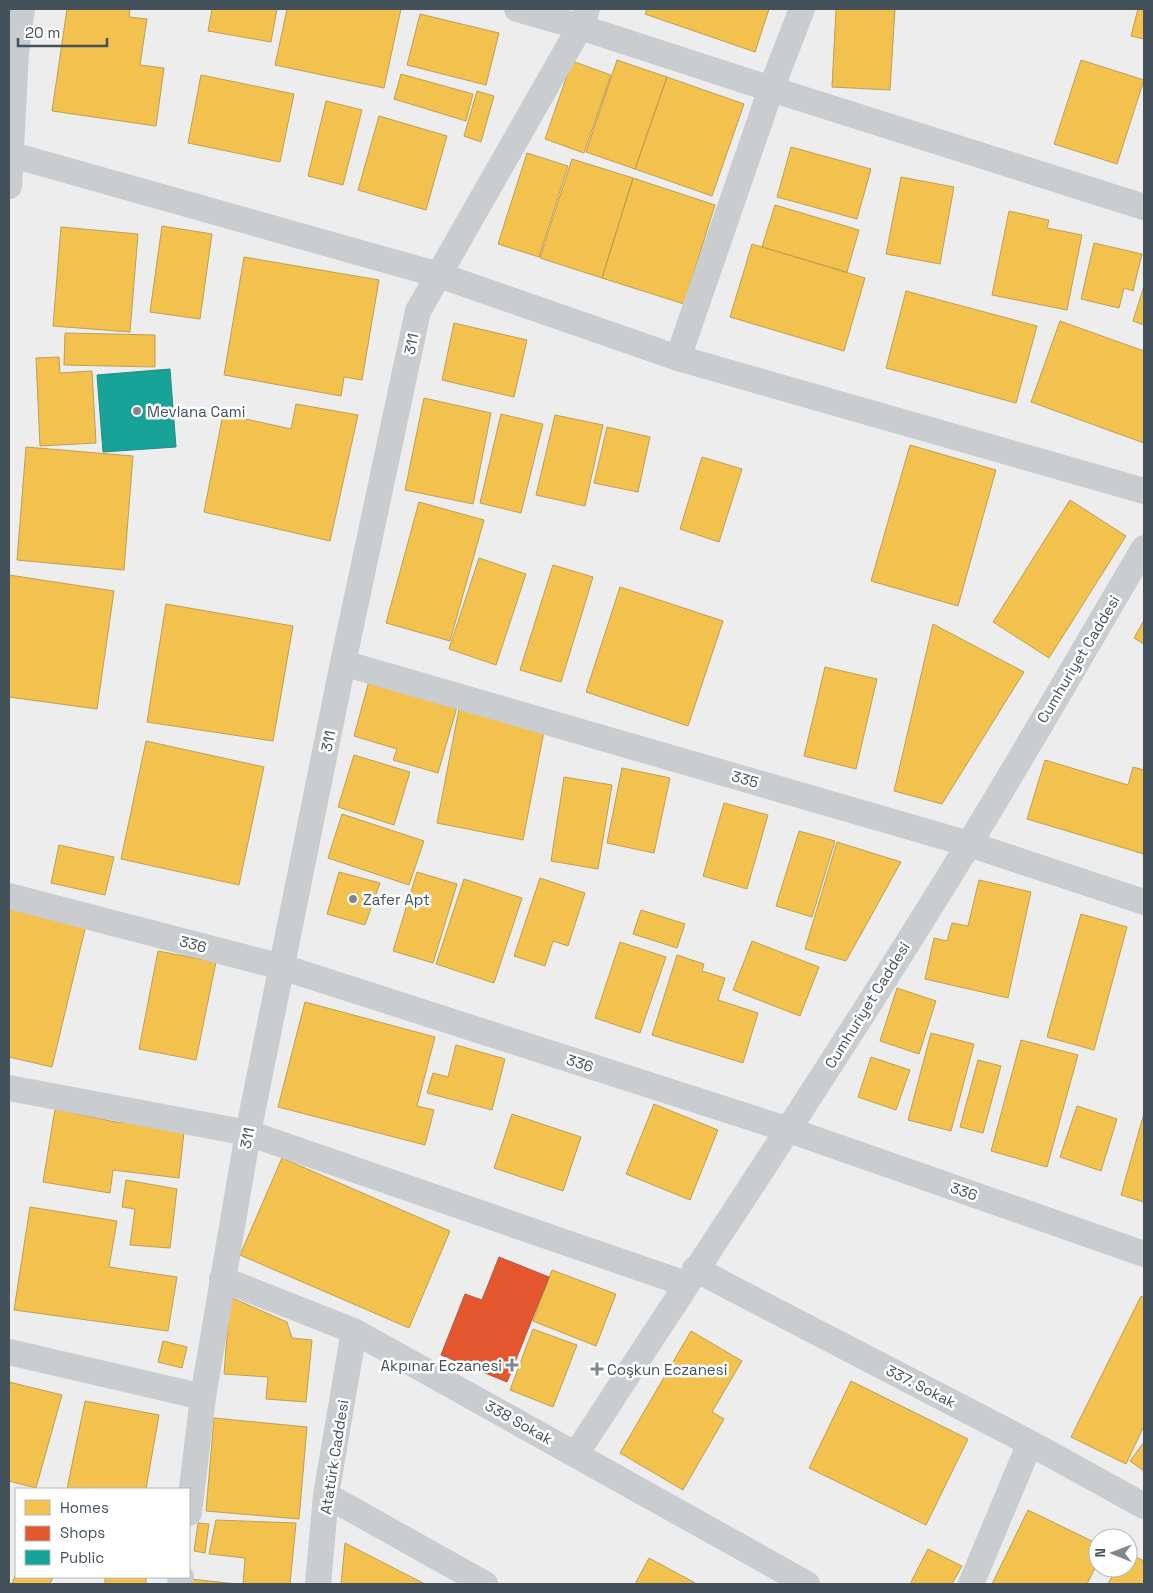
<svg xmlns="http://www.w3.org/2000/svg" width="1153" height="1593" font-family="'Space Grotesk',sans-serif">
  <rect width="100%" height="100%" fill="#eeeded"/>
  <path fill="#f2c14e" stroke="#be9f52" d="M 67,9 L 130,9 L 129,17 L 147,19 L 140,65 L 164,68 L 156,126 L 52,111 Z
    M 212,9 L 277,9 L 271,42 L 208,31 Z
    M 287,9 L 401,9 L 384,88 L 275,65 Z
    M 647,9 L 769,9 L 755,52 L 645,14 Z
    M 836,9 L 895,9 L 890,90 L 832,87 Z
    M 1138,9 L 1144,9 L 1144,39 L 1131,36 Z
    M 420,14 L 499,33 L 486,85 L 407,65 Z
    M 617,60 L 667,77 L 635,169 L 586,152 Z
    M 1081,60 L 1144,80 L 1117,164 L 1054,144 Z
    M 572,61 L 611,75 L 584,153 L 545,139 Z
    M 401,74 L 473,94 L 466,121 L 394,99 Z
    M 201,75 L 294,94 L 280,162 L 188,143 Z
    M 667,77 L 744,104 L 712,196 L 635,169 Z
    M 477,91 L 494,96 L 481,142 L 464,136 Z
    M 326,101 L 362,110 L 343,185 L 308,176 Z
    M 379,116 L 447,136 L 426,210 L 358,190 Z
    M 791,147 L 871,169 L 857,219 L 777,197 Z
    M 527,153 L 568,166 L 539,257 L 498,244 Z
    M 572,159 L 633,178 L 602,278 L 540,258 Z
    M 901,177 L 954,187 L 940,264 L 886,254 Z
    M 633,178 L 715,205 L 684,304 L 602,278 Z
    M 775,205 L 859,230 L 847,272 L 762,247 Z
    M 1009,211 L 1049,220 L 1047,228 L 1082,235 L 1067,310 L 992,295 Z
    M 162,226 L 212,234 L 200,319 L 150,312 Z
    M 61,227 L 138,234 L 130,332 L 53,326 Z
    M 1094,243 L 1142,254 L 1133,291 L 1124,288 L 1119,308 L 1081,299 Z
    M 752,244 L 865,278 L 844,351 L 730,317 Z
    M 244,257 L 379,280 L 362,380 L 344,377 L 341,396 L 224,375 Z
    M 1144,286 L 1144,325 L 1133,321 Z
    M 906,291 L 1037,326 L 1016,403 L 886,368 Z
    M 1060,321 L 1144,351 L 1144,443 L 1031,402 Z
    M 454,323 L 527,340 L 514,397 L 442,380 Z
    M 65,333 L 155,335 L 155,367 L 64,365 Z
    M 59,357 L 60,373 L 92,371 L 96,443 L 40,446 L 36,358 Z
    M 424,398 L 491,413 L 473,504 L 405,490 Z
    M 296,404 L 358,415 L 330,541 L 204,512 L 223,414 L 291,429 Z
    M 501,414 L 543,424 L 521,513 L 480,503 Z
    M 555,415 L 603,425 L 585,506 L 536,495 Z
    M 607,427 L 650,437 L 638,492 L 594,483 Z
    M 910,445 L 996,470 L 958,606 L 871,581 Z
    M 26,447 L 133,456 L 124,570 L 17,560 Z
    M 702,457 L 742,469 L 719,542 L 680,529 Z
    M 1070,500 L 1126,536 L 1049,658 L 993,622 Z
    M 419,502 L 484,520 L 450,641 L 386,623 Z
    M 479,558 L 526,574 L 496,665 L 449,649 Z
    M 553,565 L 593,577 L 561,682 L 520,670 Z
    M 9,575 L 114,591 L 97,709 L 9,697 Z
    M 620,587 L 723,621 L 688,726 L 586,692 Z
    M 166,604 L 293,626 L 273,741 L 147,722 Z
    M 1144,620 L 1144,644 L 1134,638 Z
    M 933,624 L 1024,672 L 942,804 L 894,791 Z
    M 825,667 L 877,679 L 856,769 L 804,756 Z
    M 369,681 L 457,707 L 438,773 L 393,760 L 397,749 L 354,736 Z
    M 459,709 L 545,726 L 523,840 L 437,823 Z
    M 146,741 L 264,767 L 239,885 L 121,859 Z
    M 354,755 L 410,772 L 394,825 L 338,807 Z
    M 1045,760 L 1128,785 L 1133,767 L 1144,770 L 1144,854 L 1027,819 Z
    M 622,768 L 670,778 L 654,853 L 607,843 Z
    M 564,777 L 612,785 L 598,869 L 551,861 Z
    M 724,803 L 768,815 L 747,889 L 703,876 Z
    M 342,814 L 424,841 L 409,885 L 328,858 Z
    M 799,831 L 835,841 L 812,917 L 776,906 Z
    M 837,842 L 901,862 L 846,961 L 805,949 Z
    M 59,845 L 114,857 L 105,895 L 51,883 Z
    M 339,872 L 380,883 L 365,925 L 327,914 Z
    M 417,872 L 457,884 L 433,963 L 393,951 Z
    M 540,878 L 585,893 L 568,946 L 553,941 L 545,966 L 514,956 Z
    M 464,879 L 522,898 L 494,983 L 436,964 Z
    M 979,880 L 1031,892 L 1008,998 L 925,979 L 934,938 L 947,941 L 952,923 L 968,926 Z
    M 9,906 L 86,925 L 52,1067 L 9,1057 Z
    M 641,910 L 685,924 L 677,948 L 633,934 Z
    M 1081,914 L 1127,927 L 1094,1050 L 1047,1037 Z
    M 752,941 L 819,967 L 800,1016 L 733,990 Z
    M 620,942 L 666,957 L 640,1033 L 595,1018 Z
    M 158,951 L 216,962 L 196,1060 L 139,1049 Z
    M 677,955 L 704,964 L 702,971 L 725,978 L 718,1000 L 758,1013 L 743,1063 L 652,1035 Z
    M 897,988 L 936,1001 L 919,1054 L 880,1041 Z
    M 305,1002 L 435,1037 L 417,1106 L 434,1110 L 425,1145 L 278,1107 Z
    M 931,1033 L 974,1044 L 951,1131 L 908,1120 Z
    M 1021,1040 L 1078,1055 L 1047,1167 L 991,1151 Z
    M 456,1045 L 505,1059 L 492,1110 L 427,1093 L 433,1073 L 448,1077 Z
    M 871,1057 L 910,1070 L 896,1110 L 858,1097 Z
    M 978,1060 L 1001,1066 L 983,1133 L 960,1127 Z
    M 654,1104 L 718,1130 L 690,1200 L 626,1174 Z
    M 1077,1106 L 1117,1119 L 1101,1171 L 1060,1157 Z
    M 55,1109 L 120,1123 L 130,1121 L 184,1132 L 179,1178 L 113,1170 L 110,1193 L 43,1182 Z
    M 1144,1113 L 1144,1202 L 1121,1195 Z
    M 512,1114 L 581,1137 L 563,1191 L 494,1168 Z
    M 282,1158 L 450,1231 L 409,1328 L 240,1255 Z
    M 126,1180 L 177,1189 L 170,1248 L 130,1245 L 135,1209 L 122,1207 Z
    M 30,1207 L 117,1221 L 109,1267 L 177,1277 L 168,1331 L 14,1310 Z
    M 552,1270 L 616,1294 L 596,1346 L 533,1321 Z
    M 1141,1296 L 1144,1298 L 1144,1426 L 1126,1464 L 1071,1437 Z
    M 230,1297 L 287,1322 L 292,1338 L 312,1340 L 306,1402 L 266,1399 L 268,1377 L 224,1374 Z
    M 533,1329 L 577,1345 L 553,1407 L 510,1390 Z
    M 691,1331 L 742,1361 L 712,1412 L 724,1419 L 683,1490 L 620,1453 Z
    M 163,1341 L 187,1347 L 182,1368 L 158,1362 Z
    M 851,1381 L 968,1439 L 926,1525 L 809,1468 Z
    M 9,1382 L 62,1395 L 36,1488 L 9,1481 Z
    M 85,1401 L 159,1415 L 146,1489 L 67,1489 Z
    M 214,1418 L 307,1427 L 299,1519 L 206,1511 Z
    M 1144,1442 L 1144,1471 L 1130,1461 Z
    M 1028,1510 L 1098,1544 L 1098,1562 L 1087,1584 L 992,1584 Z
    M 216,1520 L 296,1523 L 290,1584 L 243,1584 L 245,1558 L 209,1554 Z
    M 198,1523 L 209,1524 L 205,1553 L 194,1551 Z
    M 345,1543 L 425,1584 L 341,1584 Z
    M 928,1549 L 962,1566 L 952,1584 L 910,1584 Z
    M 1128,1553 L 1144,1561 L 1144,1584 L 1108,1584 L 1117,1568 L 1128,1568 Z
    M 649,1558 L 697,1584 L 635,1584 Z
    M 16,1573 L 16,1577 L 53,1577 L 50,1584 L 12,1584 Z
    M 105,1577 L 146,1577 L 146,1584 L 105,1584 Z
    M 191,1579 L 237,1584 L 190,1584 Z"/>
  <path fill="#e4572e" stroke="#b4553c" d="M 499,1257 L 549,1277 L 507,1382 L 441,1355 L 465,1294 L 482,1300 Z"/>
  <path fill="#17a398" stroke="#248a86" d="M 170,369 L 176,447 L 103,452 L 97,375 Z"/>
  <g fill="none" stroke-linecap="round" stroke-linejoin="round">
    <path stroke="#c9cdcf" stroke-width="26" d="M 517,9 L 580,27 L 771,89 L 1144,207
      M 9,154 L 439,275 L 678,358 L 1144,491
      M 9,186 L 16,53 L 22,9
      M 678,358 L 771,89 L 802,9
      M 343,663 L 969,844 L 1144,902
      M 9,896 L 282,967 L 789,1130 L 1144,1254
      M 9,1088 L 248,1133 L 686,1284
      M 695,1269 L 1030,1443 L 1144,1506
      M 222,1279 L 354,1331 L 807,1584
      M 9,1352 L 203,1397
      M 576,1454 C 708,1251 843,1050 969,844 C 1029,746 1086,646 1144,548
      M 326,1495 L 485,1584
      M 189,1513 L 203,1397 L 248,1133 L 343,663 L 418,311 L 580,27 L 587,9
      M 180,1584 L 181,1577
      M 318,1584 L 326,1495 L 354,1331
      M 971,1584 L 1030,1443"/>
  </g>
  <g fill="#7f888e" stroke="#fff" stroke-width="2">
    <circle cx="137" cy="411" r="5"/>
    <circle cx="353" cy="899" r="5"/>
    <path d="M509.5 1357.5h5v5h5v5h-5v5h-5v-5h-5v-5h5z"/>
    <path d="M594.5 1361.5h5v5h5v5h-5v5h-5v-5h-5v-5h5z"/>
  </g>
  <g text-anchor="middle" dominant-baseline="central" stroke-width="5" stroke-linejoin="round" paint-order="stroke">
    <g font-size="15" fill="#43515b" stroke="#fff">
      <text transform="translate(411 344) rotate(-78)">311</text>
      <text transform="translate(1078 659) rotate(-59)">Cumhuriyet Caddesi</text>
      <text transform="translate(328 741) rotate(-79)">311</text>
      <text transform="translate(745 779) rotate(16)">335</text>
      <text transform="translate(193 944) rotate(15)">336</text>
      <text transform="translate(867 1005) rotate(-58)">Cumhuriyet Caddesi</text>
      <text transform="translate(580 1063) rotate(18)">336</text>
      <text transform="translate(247 1138) rotate(-79)">311</text>
      <text transform="translate(964 1191) rotate(19)">336</text>
      <text transform="translate(921 1386) rotate(27)">337. Sokak</text>
      <text transform="translate(519 1422) rotate(29)">338 Sokak</text>
      <text transform="translate(334 1457) rotate(-81)">Atatürk Caddesi</text>
    </g>
    <g font-size="15" fill="#43515b" stroke="#fff" text-anchor="start">
      <text x="147" y="411">Mevlana Cami</text>
      <text x="363" y="899">Zafer Apt</text>
      <text x="502" y="1365" text-anchor="end">Akpınar Eczanesi</text>
      <text x="607" y="1369">Coşkun Eczanesi</text>
    </g>
  </g>
  <rect width="1153" height="1593" fill="none" stroke="#43515b" stroke-width="20"/>
  <rect x="15" y="1488" width="175" height="90" fill="#ffffff" stroke="#b4b9bd"/>
  <rect x="25" y="1500" width="25" height="15" fill="#f2c14e" stroke="#b4b9bd"/>
  <text x="60" y="1513" font-size="15" fill="#43515b">Homes</text>
  <rect x="25" y="1526" width="25" height="15" fill="#e4572e" stroke="#b4b9bd"/>
  <text x="60" y="1538" font-size="15" fill="#43515b">Shops</text>
  <rect x="25" y="1550" width="25" height="15" fill="#17a398" stroke="#b4b9bd"/>
  <text x="60" y="1563" font-size="15" fill="#43515b">Public</text>
  <g transform="translate(1113 1553) rotate(271)"><circle r="24" fill="#ffffff" stroke="#b4b9bd"/>
  <path d="M0-4L9 19L0 12L-9 19Z" fill="#7f888e"/>
  <text y="-8" font-size="14" font-weight="bold" text-anchor="middle" fill="#43515b">N</text>
  </g>
  <path d="M18 38v8h89v-8" fill="none" stroke="#43515b" stroke-width="2.5"/>
  <text x="25" y="38" font-size="15" fill="#43515b" stroke="#ffffff" stroke-width="4" paint-order="stroke">20 m</text>
</svg>
